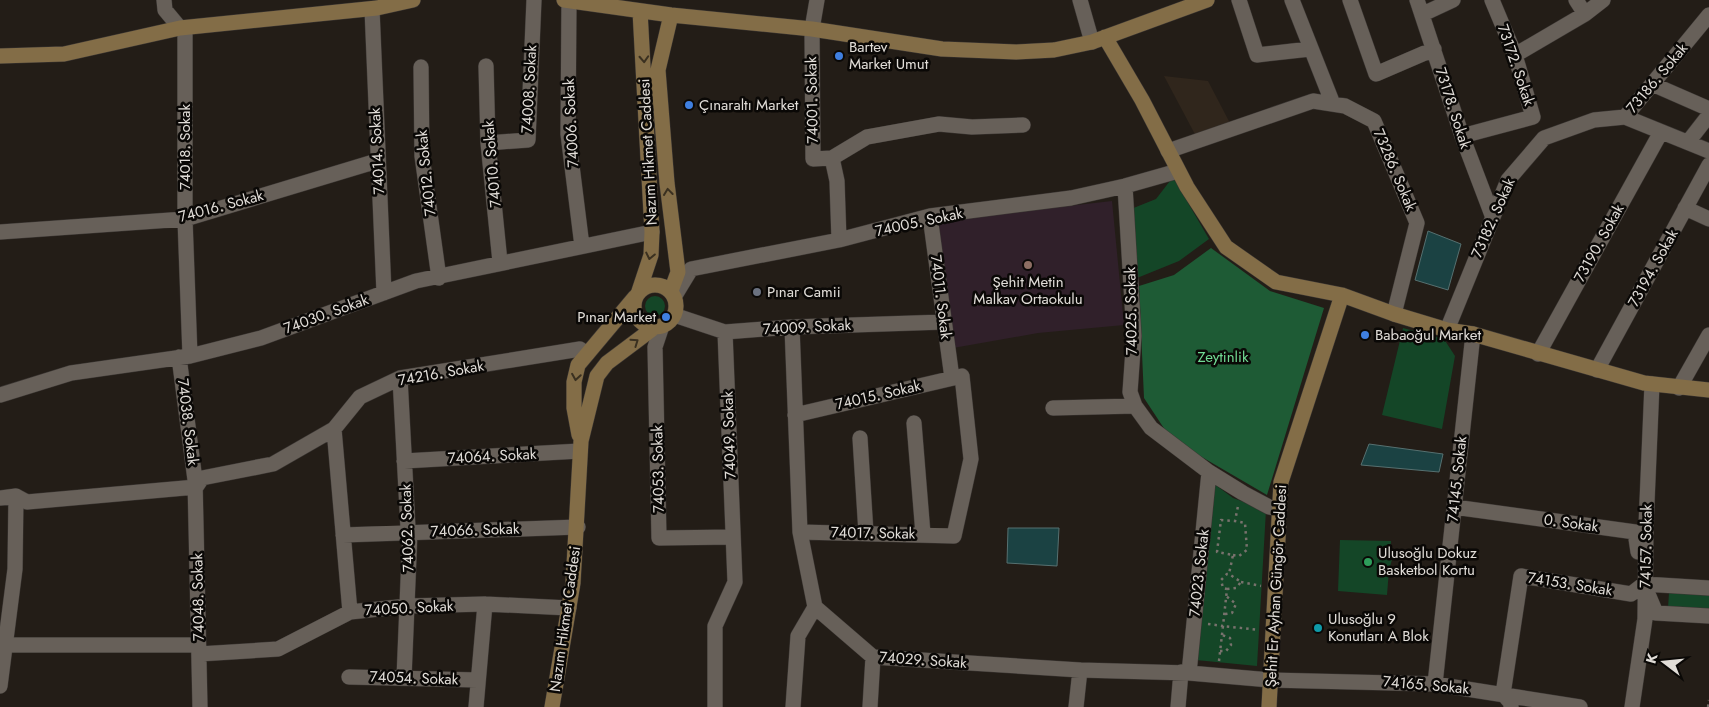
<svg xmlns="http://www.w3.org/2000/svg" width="1709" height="707" font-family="Jost,sans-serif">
  <rect width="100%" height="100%" fill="#231d17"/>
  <path fill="#30261c" d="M 1164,76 L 1208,81 L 1232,127 L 1198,140 Z"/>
  <path fill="#30202a" d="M 1112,201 L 1124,325 L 1038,333 L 953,348 L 938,221 Z"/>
  <path fill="#144627" d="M 1173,177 L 1209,239 L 1179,261 L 1137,278 L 1131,209 L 1156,199 Z
    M645 306a10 10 0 1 1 20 0a10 10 0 1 1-20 0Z
    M 1403,328 L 1444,339 L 1455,356 L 1442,429 L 1382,415 Z
    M 1213,483 L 1233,498 L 1266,510 L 1257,666 L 1196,660 Z
    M 1340,540 L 1391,541 L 1390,554 L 1393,556 L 1389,570 L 1387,595 L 1338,591 Z
    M 1669,593 L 1709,595 L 1709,611 L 1668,608 Z"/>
  <path fill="#1e5b35" d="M 1211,248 L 1270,291 L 1324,308 L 1267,495 L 1171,439 L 1144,398 L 1139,286 L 1174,275 Z"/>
  <path fill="#1b4243" stroke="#567070" d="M 1428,231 L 1461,244 L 1448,290 L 1415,280 Z
    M 1369,444 L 1443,454 L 1439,472 L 1361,465 Z
    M 1008,528 L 1059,528 L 1057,566 L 1007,563 Z"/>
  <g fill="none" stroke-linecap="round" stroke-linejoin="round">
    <g stroke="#3b3633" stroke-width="16">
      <path id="street" d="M 164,0 L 165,10 L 180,28
        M 817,0 L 812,29 L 813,159 L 832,158 L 837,181 L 839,240
        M 1080,0 L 1092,42
        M 1239,0 L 1257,55 L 1310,49
        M 1292,0 L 1333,104
        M 1350,0 L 1376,74 L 1434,49
        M 1417,0 L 1462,136 L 1492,215
        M 1576,0 L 1585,14
        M 569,1 L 568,134 L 582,246
        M 372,9 L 384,293
        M 1423,14 L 1453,0
        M 185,28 L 185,219 L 190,356
        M 1515,55 L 1585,14 L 1603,0
        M 486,66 L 488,143 L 500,262
        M 421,67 L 422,156 L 439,278
        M 1652,84 L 1709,109
        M 1625,117 L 1709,15
        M 1462,136 L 1533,117 L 1515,55 L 1492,0
        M 1688,142 L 1709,115
        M 488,143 L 528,140 L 534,0
        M 1168,151 L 1313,101 L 1345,106 L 1374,121 L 1417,223 L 1394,314
        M 832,158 L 867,137 L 939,124 L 972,127 L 1023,125
        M 1125,186 L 1134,336 L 1130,392 L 1135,406 L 1151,428 L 1209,472 L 1243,493 L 1269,507 L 1279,509
        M 1685,208 L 1709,219
        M 930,216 L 952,378
        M 0,232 L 185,219 L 377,161
        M 674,297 L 691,269 L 839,240 L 930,216 L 1071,198 L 1125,186 L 1178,171
        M 674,315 L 725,332 L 792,327 L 944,322
        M 662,326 L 655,347 L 659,538 L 733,537
        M 792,327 L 800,532 L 815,607 L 873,657 L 1080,670 L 1189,673 L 1270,680 L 1435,684 L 1580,707
        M 1447,330 L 1508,180 L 1544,138 L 1594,120 L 1625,117 L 1709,151
        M 1538,354 L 1661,132
        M 179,357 L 195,480 L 200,707
        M 1597,370 L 1709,165
        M 400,378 L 408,528 L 410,532 L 404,678
        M 1679,388 L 1709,335
        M 0,395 L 71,373 L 190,356 L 261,338 L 416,281 L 652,232
        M 1053,408 L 1135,406
        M 795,415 L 962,376 L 971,459 L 954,536 L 800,532
        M 914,423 L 923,534
        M 334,429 L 350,612
        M 860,438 L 866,533
        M 404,461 L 580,451
        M 0,498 L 16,496 L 27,502 L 196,487 L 202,478 L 273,464 L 334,429 L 360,397 L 400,378 L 580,349 L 587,354
        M 1454,507 L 1635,532 L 1638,552
        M 343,535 L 578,527
        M 1644,584 L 1709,588
        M 1648,594 L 1656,613 L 1709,616
        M 5,645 L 198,645
        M 199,654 L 278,649 L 350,612 L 408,606 L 485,604 L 569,608
        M 1189,673 L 1209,472
        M 349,677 L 478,680
        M 1435,684 L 1473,334
        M 0,686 L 15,569 L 16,496
        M 476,707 L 485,604
        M 715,707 L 715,626 L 735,582 L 725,332
        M 793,707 L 798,636 L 815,607
        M 870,707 L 873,657
        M 1076,707 L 1080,670
        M 1178,707 L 1181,672
        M 1511,707 L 1511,703 L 1503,694 L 1521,576 L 1631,594 L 1644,584
        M 1632,707 L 1645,619 L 1646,526 L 1652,384"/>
    </g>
    <g stroke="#3b3633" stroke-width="16">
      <path id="secondary" d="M 564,0 L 671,15 L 812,29 L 942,49 L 1016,52 L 1054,50 L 1092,42 L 1207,0
        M 1105,37 L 1142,100 L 1187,187 L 1226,247 L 1276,282 L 1342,295 L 1394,314 L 1447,330 L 1473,334 L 1644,383 L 1709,390
        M 0,56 L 64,54 L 180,28 L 377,8 L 413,0
        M634 306a21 21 0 1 1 42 0a21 21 0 1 1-42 0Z
        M 639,291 L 651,255 L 652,232 L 640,11
        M 671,291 L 678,272 L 667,183 L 658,70 L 671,15
        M 579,435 L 574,408 L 574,382 L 578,365 L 635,297
        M 552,707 L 573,583 L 581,441 L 597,376 L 607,363 L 655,327
        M 1269,707 L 1281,482 L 1342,295"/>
    </g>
    <path stroke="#78726d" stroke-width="2.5" stroke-dasharray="2.5 4" stroke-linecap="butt" d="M 1233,555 L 1239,556 L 1247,550 L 1245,523 L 1235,521
      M 1241,582 L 1261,586
      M 1227,589 L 1236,588 L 1241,582 L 1229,574
      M 1225,614 L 1232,613 L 1236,604 L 1226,596
      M 1208,624 L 1223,626 L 1227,589 L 1223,588 L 1221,580 L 1227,574 L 1229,574 L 1233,555 L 1217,552 L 1221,520 L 1235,521 L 1238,506
      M 1220,651 L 1226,651 L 1231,645 L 1230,638 L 1222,635
      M 1219,661 L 1223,626 L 1259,630
      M 1708,707 L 1709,700"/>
    <use href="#street" stroke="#676059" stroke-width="15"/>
    <use href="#secondary" stroke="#836d47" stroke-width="15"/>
  </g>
  <defs><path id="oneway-chevron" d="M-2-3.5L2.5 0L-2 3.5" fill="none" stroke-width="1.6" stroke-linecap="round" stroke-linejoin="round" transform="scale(1.25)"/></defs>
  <g stroke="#3a3020">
    <use href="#oneway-chevron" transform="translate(644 59) rotate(87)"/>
    <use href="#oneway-chevron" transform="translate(668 192) rotate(-97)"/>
    <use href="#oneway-chevron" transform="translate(650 256) rotate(102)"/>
    <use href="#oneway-chevron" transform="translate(635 342) rotate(-35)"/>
    <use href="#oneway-chevron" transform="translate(576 377) rotate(99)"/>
  </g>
  <g fill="#3f7fe0" stroke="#0a0806" stroke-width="2">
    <circle cx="839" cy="56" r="5"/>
    <circle cx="689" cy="105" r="5"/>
    <circle cx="666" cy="317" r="5"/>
    <circle cx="1365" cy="335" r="5"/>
  </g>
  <circle fill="#8d6e63" stroke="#0a0806" stroke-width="2" cx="1028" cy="265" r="5"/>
  <circle fill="#6b7280" stroke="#0a0806" stroke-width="2" cx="757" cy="292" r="5"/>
  <circle fill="#2e9e5b" stroke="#0a0806" stroke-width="2" cx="1368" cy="562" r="5"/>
  <circle fill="#0f9aa8" stroke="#0a0806" stroke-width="2" cx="1318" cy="628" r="5"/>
  <g text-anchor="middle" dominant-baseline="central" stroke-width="5" stroke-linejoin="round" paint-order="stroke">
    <g font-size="15" fill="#e1ddd8" stroke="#0a0806" text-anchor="start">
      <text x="849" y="47">Bartev<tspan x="849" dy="17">Market Umut</tspan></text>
      <text x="699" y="105">Çınaraltı Market</text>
      <text x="1028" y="282" text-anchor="middle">Şehit Metin<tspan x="1028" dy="17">Malkav Ortaokulu</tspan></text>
      <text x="767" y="292">Pınar Camii</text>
      <text x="656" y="317" text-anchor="end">Pınar Market</text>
      <text x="1375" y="335">Babaoğul Market</text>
      <text x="1378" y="553">Ulusoğlu Dokuz<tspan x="1378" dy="17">Basketbol Kortu</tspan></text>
      <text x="1328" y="619">Ulusoğlu 9<tspan x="1328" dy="17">Konutları A Blok</tspan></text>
    </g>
    <g font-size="15" fill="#e1ddd8" stroke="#0a0806">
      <text transform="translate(1516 65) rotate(71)">73172. Sokak</text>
      <text transform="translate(1657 78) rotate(-50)">73186. Sokak</text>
      <text transform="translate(529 89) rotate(-87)">74008. Sokak</text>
      <text transform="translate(812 100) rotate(-91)">74001. Sokak</text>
      <text transform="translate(1453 108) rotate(72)">73178. Sokak</text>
      <text transform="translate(571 123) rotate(-93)">74006. Sokak</text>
      <text transform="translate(185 147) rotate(-90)">74018. Sokak</text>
      <text transform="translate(377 151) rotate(-93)">74014. Sokak</text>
      <text transform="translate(648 152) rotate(-93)">Nazım Hikmet Caddesi</text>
      <text transform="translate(492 164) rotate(-95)">74010. Sokak</text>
      <text transform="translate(1395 170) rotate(67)">73286. Sokak</text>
      <text transform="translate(426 173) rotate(-96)">74012. Sokak</text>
      <text transform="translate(221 206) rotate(-15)">74016. Sokak</text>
      <text transform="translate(1493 218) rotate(-66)">73182. Sokak</text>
      <text transform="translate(919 222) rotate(-12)">74005. Sokak</text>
      <text transform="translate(1599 243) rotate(-61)">73190. Sokak</text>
      <text transform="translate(1653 268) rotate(-61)">73194. Sokak</text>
      <text transform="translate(941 297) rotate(83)">74011. Sokak</text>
      <text transform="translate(1131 311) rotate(-91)">74025. Sokak</text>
      <text transform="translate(326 314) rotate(-20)">74030. Sokak</text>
      <text transform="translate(807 327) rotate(-3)">74009. Sokak</text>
      <text transform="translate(441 373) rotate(-10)">74216. Sokak</text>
      <text transform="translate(878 395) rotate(-13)">74015. Sokak</text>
      <text transform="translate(188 422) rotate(83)">74038. Sokak</text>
      <text transform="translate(729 435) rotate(-92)">74049. Sokak</text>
      <text transform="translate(492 456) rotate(-3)">74064. Sokak</text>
      <text transform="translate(658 469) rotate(-91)">74053. Sokak</text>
      <text transform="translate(1457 479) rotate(-84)">74145. Sokak</text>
      <text transform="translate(1571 523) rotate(8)">0. Sokak</text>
      <text transform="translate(407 528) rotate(-92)">74062. Sokak</text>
      <text transform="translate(475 530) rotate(-2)">74066. Sokak</text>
      <text transform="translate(873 533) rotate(1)">74017. Sokak</text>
      <text transform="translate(1646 546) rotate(-89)">74157. Sokak</text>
      <text transform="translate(1199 573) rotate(-84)">74023. Sokak</text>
      <text transform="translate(1570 584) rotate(9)">74153. Sokak</text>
      <text transform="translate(1276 586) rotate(-87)">Şehit Er Ayhan Güngör Caddesi</text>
      <text transform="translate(198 597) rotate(-91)">74048. Sokak</text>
      <text transform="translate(409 608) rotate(-3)">74050. Sokak</text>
      <text transform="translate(565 619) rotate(-82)">Nazım Hikmet Caddesi</text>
      <text transform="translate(923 660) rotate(4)">74029. Sokak</text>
      <text transform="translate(414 678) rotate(2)">74054. Sokak</text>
      <text transform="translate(1426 685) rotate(5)">74165. Sokak</text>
    </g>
    <g font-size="15" fill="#71db94" stroke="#0a0806">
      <text x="1223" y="357">Zeytinlik</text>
    </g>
  </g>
  <g transform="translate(1664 662) rotate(286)" stroke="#0a0806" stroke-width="4" paint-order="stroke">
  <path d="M0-4L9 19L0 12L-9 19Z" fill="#e1ddd8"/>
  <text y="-8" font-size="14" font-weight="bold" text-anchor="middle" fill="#e1ddd8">K</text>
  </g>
</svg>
